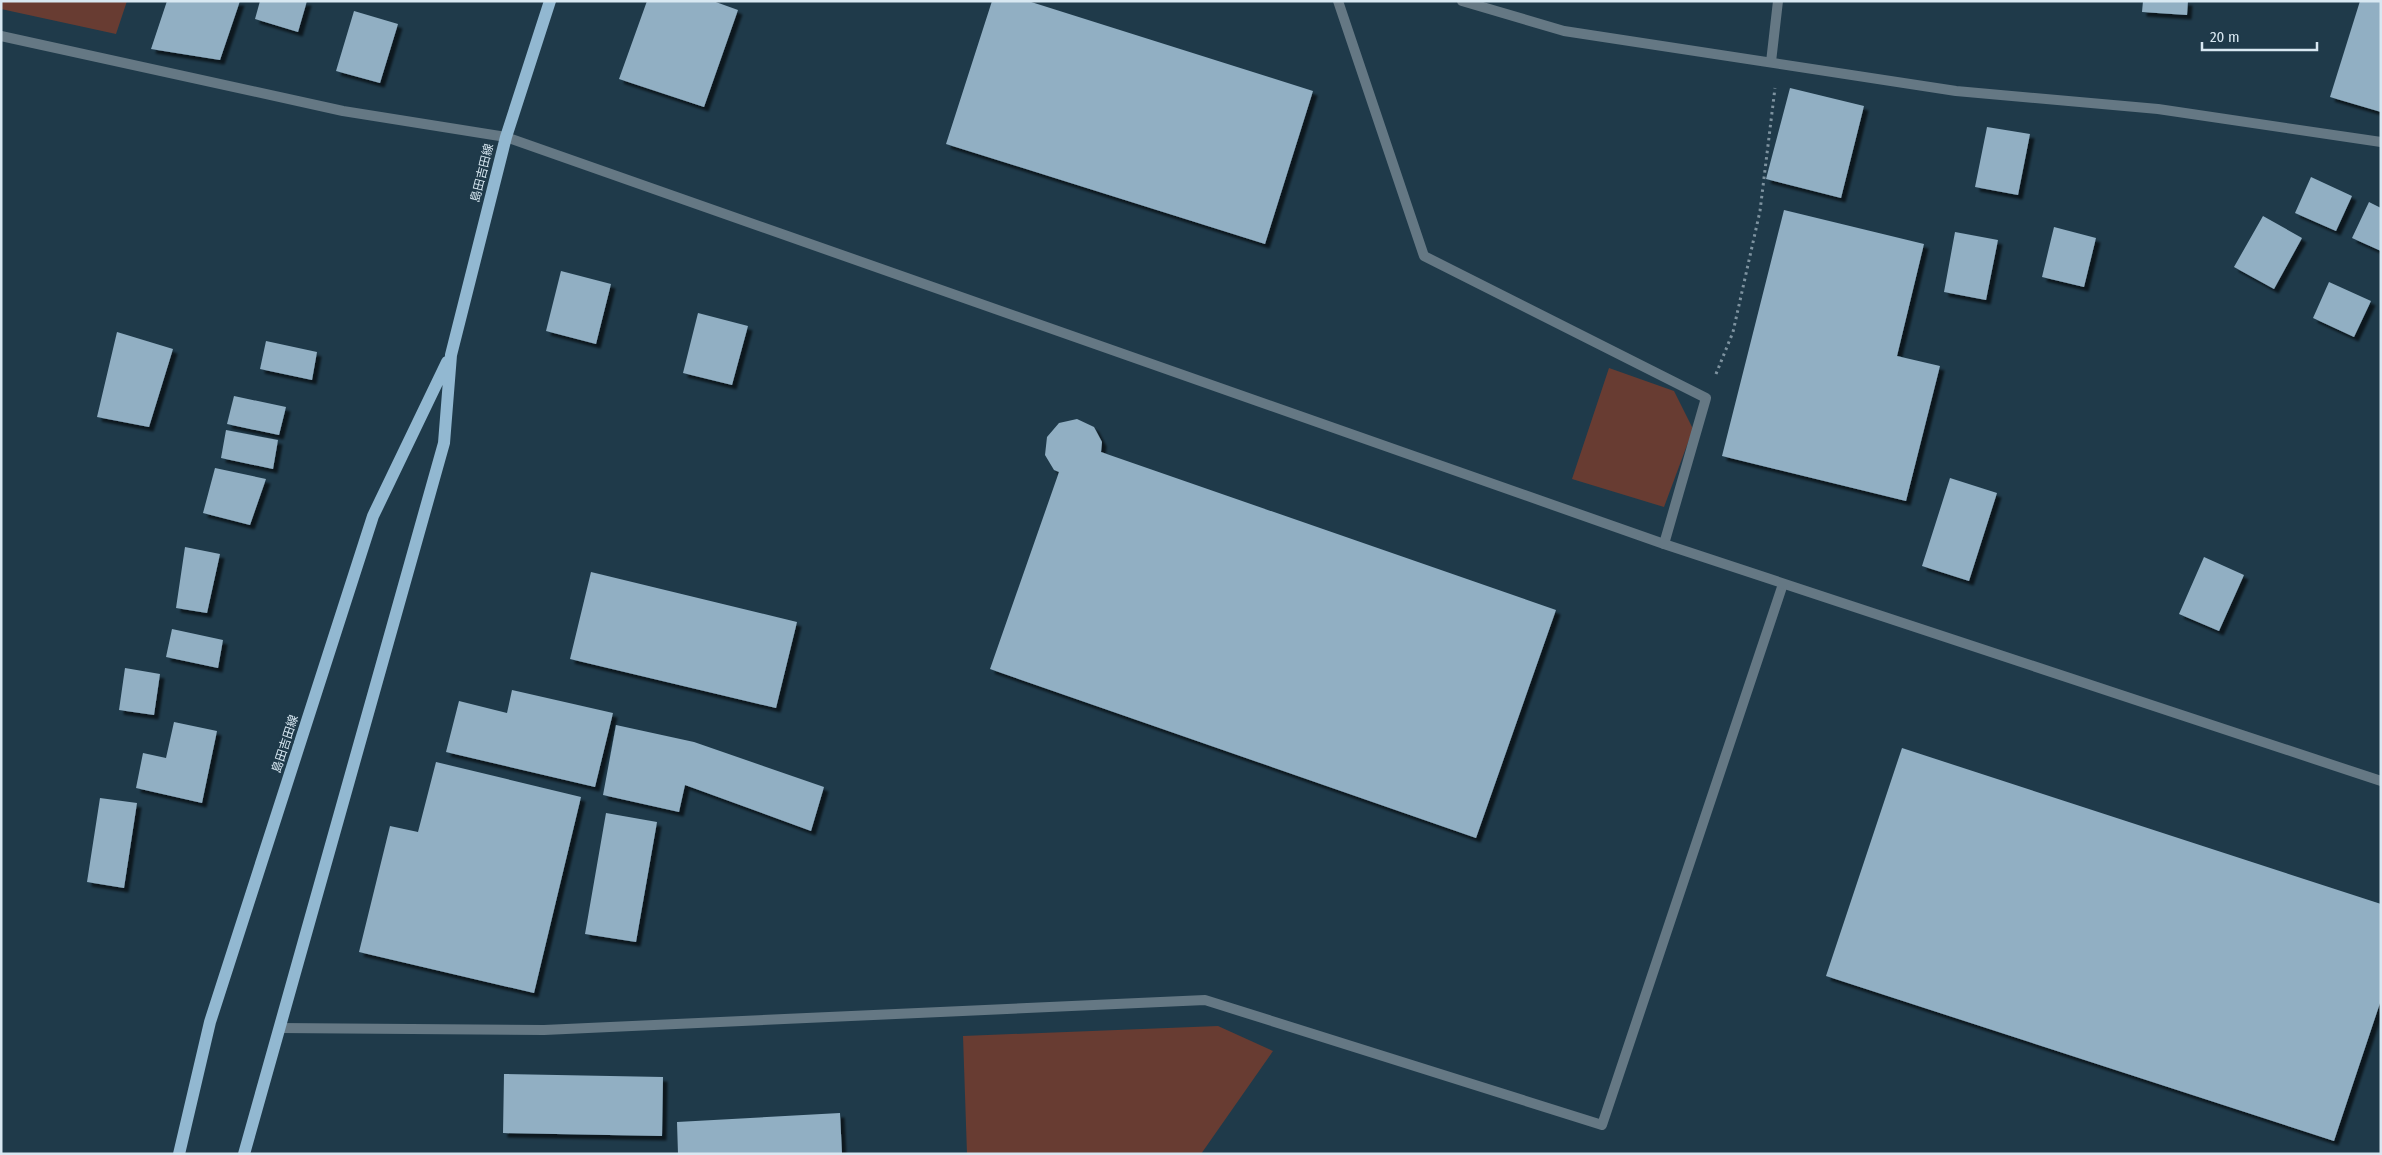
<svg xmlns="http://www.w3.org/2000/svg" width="2382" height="1155" font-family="'Fira Sans Condensed','Noto Sans JP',sans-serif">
  <defs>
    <filter id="shadow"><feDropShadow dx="4.5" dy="4.5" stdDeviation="1" flood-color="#0009"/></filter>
  </defs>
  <rect width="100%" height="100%" fill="#1f3a4a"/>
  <path fill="#683c32" d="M 1,1 L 127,1 L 116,34 L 1,9 Z
    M 1609,368 L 1674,391 L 1693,429 L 1664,507 L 1572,479 Z
    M 1218,1026 L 1273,1051 L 1201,1154 L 967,1154 L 963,1036 Z"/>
  <path fill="#91afc3" filter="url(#shadow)" d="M 167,1 L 240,1 L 220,60 L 151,49 Z
    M 260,1 L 307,1 L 298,32 L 255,19 Z
    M 647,1 L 713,1 L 738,10 L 704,107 L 619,79 Z
    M 992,1 L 1028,1 L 1313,91 L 1265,244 L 946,144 Z
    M 2143,1 L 2188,1 L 2187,15 L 2142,12 Z
    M 2360,1 L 2381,1 L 2381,112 L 2330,97 Z
    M 354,11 L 398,24 L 380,83 L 336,71 Z
    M 1790,88 L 1864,106 L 1841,198 L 1766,179 Z
    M 1987,127 L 2030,134 L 2018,195 L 1975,187 Z
    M 2311,177 L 2352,196 L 2336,231 L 2295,213 Z
    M 2369,202 L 2381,208 L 2381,251 L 2352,238 Z
    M 1784,210 L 1924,244 L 1897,356 L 1940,366 L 1906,501 L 1722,456 Z
    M 2263,216 L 2302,238 L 2274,289 L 2234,267 Z
    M 2054,227 L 2096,238 L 2084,287 L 2042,277 Z
    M 1955,232 L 1998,240 L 1986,300 L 1944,292 Z
    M 561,271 L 611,284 L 596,344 L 546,331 Z
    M 2329,282 L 2371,301 L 2354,337 L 2313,318 Z
    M 698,313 L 748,326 L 732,385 L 683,373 Z
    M 117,332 L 173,349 L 149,427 L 97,417 Z
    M 266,341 L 317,352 L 312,380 L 260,369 Z
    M 234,396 L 286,407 L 279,435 L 227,424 Z
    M 1077,419 L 1094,427 L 1102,442 L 1101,452 L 1556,610 L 1476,838 L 990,669 L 1059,472 L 1054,470 L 1045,455 L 1047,437 L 1059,423 Z
    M 226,430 L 278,440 L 273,469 L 221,458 Z
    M 215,468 L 266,479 L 250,525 L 203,513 Z
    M 1950,478 L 1997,493 L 1969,581 L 1922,566 Z
    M 185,547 L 220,554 L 207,613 L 176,608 Z
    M 2204,557 L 2244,575 L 2219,631 L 2179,614 Z
    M 591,572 L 797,622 L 776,708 L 570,659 Z
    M 172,629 L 223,640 L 218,668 L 166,657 Z
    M 125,668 L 160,674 L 154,715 L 119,710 Z
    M 512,690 L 613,713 L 595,787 L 446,752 L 459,701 L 507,713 Z
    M 174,722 L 217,731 L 202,803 L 136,788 L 143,753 L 166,758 Z
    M 616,725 L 694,742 L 824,787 L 811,831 L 685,785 L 679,812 L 603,795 Z
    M 1902,748 L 2381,904 L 2381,1000 L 2334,1141 L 1826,976 Z
    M 436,762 L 581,797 L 534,993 L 359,952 L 390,826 L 418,832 Z
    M 100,798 L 137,803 L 124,888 L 87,882 Z
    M 606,813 L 657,822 L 636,942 L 585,934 Z
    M 504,1074 L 663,1077 L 662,1136 L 503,1133 Z
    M 840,1113 L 842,1154 L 678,1154 L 677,1122 Z"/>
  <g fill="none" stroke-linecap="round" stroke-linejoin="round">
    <path stroke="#7e93a0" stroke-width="3" stroke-dasharray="2.5 4" stroke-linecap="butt" d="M 1716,374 L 1733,332 L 1760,211 L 1775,88"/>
    <path stroke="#657884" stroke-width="10" d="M 1338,1 L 1424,256 L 1706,398 L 1664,544
      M 1462,1 L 1564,31 L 1956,91 L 2158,109 L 2381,142
      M 1771,62 L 1778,1
      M 279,1028 L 544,1030 L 1205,1000 L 1602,1125 L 1783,584"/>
    <path stroke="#657884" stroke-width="10" d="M 1,36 L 343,111 L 506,137 L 1664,544 L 2381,781"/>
    <path stroke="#92b8d1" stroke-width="12" d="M 179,1154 L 210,1022 L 373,516 L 447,362
      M 244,1154 L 444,443 L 451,355 L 506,137 L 550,1"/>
  </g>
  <g text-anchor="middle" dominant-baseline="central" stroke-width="5" stroke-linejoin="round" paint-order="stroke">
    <g font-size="12" fill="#d8e8f2" stroke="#1f3a4a">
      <text transform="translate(482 173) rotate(-76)">島田吉田線</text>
      <text transform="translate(285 744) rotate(-72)">島田吉田線</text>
    </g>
  </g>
  <rect width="2382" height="1155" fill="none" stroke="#d8e8f2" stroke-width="5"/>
  <path d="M2202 42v8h115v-8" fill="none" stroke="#d8e8f2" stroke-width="2.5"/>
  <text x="2210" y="42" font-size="15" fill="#d8e8f2" stroke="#1f3a4a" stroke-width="4" paint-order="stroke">20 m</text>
</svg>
